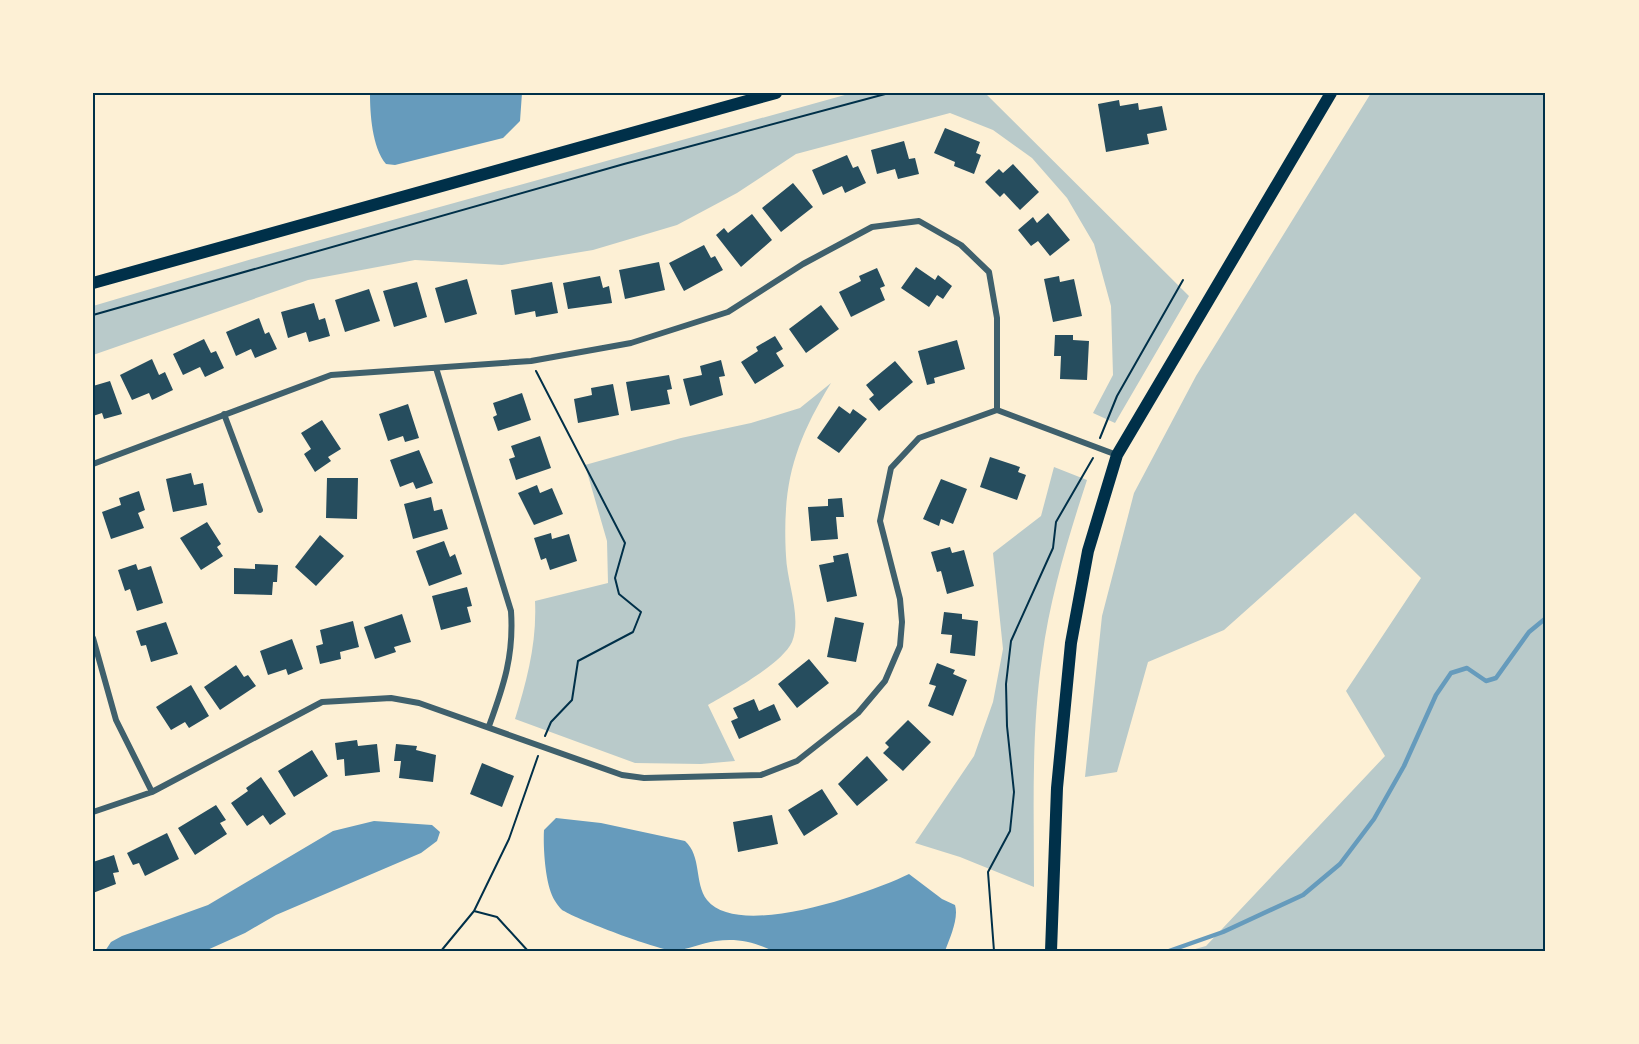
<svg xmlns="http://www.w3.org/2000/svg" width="1639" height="1044" font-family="'IBM Plex Sans',sans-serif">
  <rect width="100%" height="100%" fill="#fdf0d5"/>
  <path fill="#b9caca" d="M 852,93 L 985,93 L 1189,296 L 1115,423 L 1093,413 L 1113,375 L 1111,306 L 1094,244 L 1067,198 L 1032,158 L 993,130 L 950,113 L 796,154 L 737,193 L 677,225 L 593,250 L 502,265 L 415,260 L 308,280 L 93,355 L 93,306 L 252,259 Z
    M 1371,93 L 1546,93 L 1546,951 L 1188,951 L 1206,946 L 1385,756 L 1346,691 L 1421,578 L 1355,513 L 1224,630 L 1148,662 L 1117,772 L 1085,777 L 1102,616 L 1134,493 L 1196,376 Z
    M 831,383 C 794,444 782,484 786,556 C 787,583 802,617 792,642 C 782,664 729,693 708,705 L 735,761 L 701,764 L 635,763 L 515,719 C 527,680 537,643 535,601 L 608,583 L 607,541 L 585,465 L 681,438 L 751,423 L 800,408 Z
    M 1054,467 L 1087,480 C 1068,538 1050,597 1042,658 C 1031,733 1034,811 1034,887 L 960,857 L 915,843 L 974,756 L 993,702 L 1003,649 L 993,553 L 1041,516 Z"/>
  <path fill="#669bbc" d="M 370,93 L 522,93 L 520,121 L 503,138 L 395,165 L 386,164 C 372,147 370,114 370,93 Z
    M 556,818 L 601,823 L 685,841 C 702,856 694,883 707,900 C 739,940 870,893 909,874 L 942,899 L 955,905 C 959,918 950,938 945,951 L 773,951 C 754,942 737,938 716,941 C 700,943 687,951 671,950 C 658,950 576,919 564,911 C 561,910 557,904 555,901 C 545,886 543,847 544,830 Z
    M 374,821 L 432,825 L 440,832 L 437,841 L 421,853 L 276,915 L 245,933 L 205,951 L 105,951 L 111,942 L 122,936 L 208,905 L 333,831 Z"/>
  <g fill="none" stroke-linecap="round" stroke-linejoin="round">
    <path stroke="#669bbc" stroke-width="4.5" d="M 1169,951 L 1223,932 L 1303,895 L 1340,864 L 1374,819 L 1404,766 L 1436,695 L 1451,673 L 1467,668 L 1486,681 L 1496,678 L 1529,632 L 1546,618"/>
  </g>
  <path fill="#264d5e" d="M 1119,100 L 1120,106 L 1138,103 L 1139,110 L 1162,106 L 1167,130 L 1147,134 L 1149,144 L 1106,152 L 1098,104 Z
    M 945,128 L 980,142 L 976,153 L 981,155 L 974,174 L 954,166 L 955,162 L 934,153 Z
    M 904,141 L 909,159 L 915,158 L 919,174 L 898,179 L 895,169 L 877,174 L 871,150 Z
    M 847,155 L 853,168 L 858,166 L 866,183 L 845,193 L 842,186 L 823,195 L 812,170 Z
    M 1013,164 L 1039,192 L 1020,210 L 1004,193 L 1000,197 L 985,182 L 999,169 L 1003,173 Z
    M 793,183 L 813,207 L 781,232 L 762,208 Z
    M 1048,213 L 1070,240 L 1050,256 L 1038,241 L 1031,246 L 1018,230 L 1033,217 L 1037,223 Z
    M 752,214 L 772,240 L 741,267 L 716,235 L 724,228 L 728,233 Z
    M 704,245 L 711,258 L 715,256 L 723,270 L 684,291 L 669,263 Z
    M 659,262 L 665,290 L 625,299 L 619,270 Z
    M 916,267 L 935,280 L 938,275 L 952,286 L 943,299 L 937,295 L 929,307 L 901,288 Z
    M 877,268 L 885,286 L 880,288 L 885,300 L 851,317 L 839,292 L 861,281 L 859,276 Z
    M 600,276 L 603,288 L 609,286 L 612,303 L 568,309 L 563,283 Z
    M 1059,276 L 1060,282 L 1074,279 L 1082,316 L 1053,322 L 1044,279 Z
    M 467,279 L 477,314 L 445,323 L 435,288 Z
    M 417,282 L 427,317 L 394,327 L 383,291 Z
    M 552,282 L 558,313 L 536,317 L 535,311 L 515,315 L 511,290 Z
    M 369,289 L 380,321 L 345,332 L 335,300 Z
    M 314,303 L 319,320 L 325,318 L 330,336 L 309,342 L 306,332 L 288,338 L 281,312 Z
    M 821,305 L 839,329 L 806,353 L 789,329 Z
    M 259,318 L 265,334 L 269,332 L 277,349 L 255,358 L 251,349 L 236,356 L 226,332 Z
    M 1055,335 L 1073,335 L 1073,340 L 1089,341 L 1087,380 L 1060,379 L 1061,356 L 1054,356 Z
    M 775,336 L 783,349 L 776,353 L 784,366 L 755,384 L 741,362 L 758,351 L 756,347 Z
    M 204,339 L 211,353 L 216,351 L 224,368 L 205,377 L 200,367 L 183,375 L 173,354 Z
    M 957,340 L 965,369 L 934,378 L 935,383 L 927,385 L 918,351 Z
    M 152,359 L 159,375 L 165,372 L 173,390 L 152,400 L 149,393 L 132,400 L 120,375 Z
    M 721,360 L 725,376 L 719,377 L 723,395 L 690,406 L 683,379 L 702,375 L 700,366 Z
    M 895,361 L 913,382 L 879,411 L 869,399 L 874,395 L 866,385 Z
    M 669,375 L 672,389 L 667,390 L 670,404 L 631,411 L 626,382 Z
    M 110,381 L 122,414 L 104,419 L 102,413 L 93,416 L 93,386 Z
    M 613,384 L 619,415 L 578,423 L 574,399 L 592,395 L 591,388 Z
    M 522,393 L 531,420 L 498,431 L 493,417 L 497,415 L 493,403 Z
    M 408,404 L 419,438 L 405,442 L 403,436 L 388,441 L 379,414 Z
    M 839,406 L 850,414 L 853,409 L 867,419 L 839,453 L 817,438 Z
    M 322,420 L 341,449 L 328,457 L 331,461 L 315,472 L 304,454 L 311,449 L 301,433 Z
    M 540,436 L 551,468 L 516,480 L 509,459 L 515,457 L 511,446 Z
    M 419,450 L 433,483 L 416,489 L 413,482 L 400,487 L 390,460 Z
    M 990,457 L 1020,467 L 1018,472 L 1026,475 L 1017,500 L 980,487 Z
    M 191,473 L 194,485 L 203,483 L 207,505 L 173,512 L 166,479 Z
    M 327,478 L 358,478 L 357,519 L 326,518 Z
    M 941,479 L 967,489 L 953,524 L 941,519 L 939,526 L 923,519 Z
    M 537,485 L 540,493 L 552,488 L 563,514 L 534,525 L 518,493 Z
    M 139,491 L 145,510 L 138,513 L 144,528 L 111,539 L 102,512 L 121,505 L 119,498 Z
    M 431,497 L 434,511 L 442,509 L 448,529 L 413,539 L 404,504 Z
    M 842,498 L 844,517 L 836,517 L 838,539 L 811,541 L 808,507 L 828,506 L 828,499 Z
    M 207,522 L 221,544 L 217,547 L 223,556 L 201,570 L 180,538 Z
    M 551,533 L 552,539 L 569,534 L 577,561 L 550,570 L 546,558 L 541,560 L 534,538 Z
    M 320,535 L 344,556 L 316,586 L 295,567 Z
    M 444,541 L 450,557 L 455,554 L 462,574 L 429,586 L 416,551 Z
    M 950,547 L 952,553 L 964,550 L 974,586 L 947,594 L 941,571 L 937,572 L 931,552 Z
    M 848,553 L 857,596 L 827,602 L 819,565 L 834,562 L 833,556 Z
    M 136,564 L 138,570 L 151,566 L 163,603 L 137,611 L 130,589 L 125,591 L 118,570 Z
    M 255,564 L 278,565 L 277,582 L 273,582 L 272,595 L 234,594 L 234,568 L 255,569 Z
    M 467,587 L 472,606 L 467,607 L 471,622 L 441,630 L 432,596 Z
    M 944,612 L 962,614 L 962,619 L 978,621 L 975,656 L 950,653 L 952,635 L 941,634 Z
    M 402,614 L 411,642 L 394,647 L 396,652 L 375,659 L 364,627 Z
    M 835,617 L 864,623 L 856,662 L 827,657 Z
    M 353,621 L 359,647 L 340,652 L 341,659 L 320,664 L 316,646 L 323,644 L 320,630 Z
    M 166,622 L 178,654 L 151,662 L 146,645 L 141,646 L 136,631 Z
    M 292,639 L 303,669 L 288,675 L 286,669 L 268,675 L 260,651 Z
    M 809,659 L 829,683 L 797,708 L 778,684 Z
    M 937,663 L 955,670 L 953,674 L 967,680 L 953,716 L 928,706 L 936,686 L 929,684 Z
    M 236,665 L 244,677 L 248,675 L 256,686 L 220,710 L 204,687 Z
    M 191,685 L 209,716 L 189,728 L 185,722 L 171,730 L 156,707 Z
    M 754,699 L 759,711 L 774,704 L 781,720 L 739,739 L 731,721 L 738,718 L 733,708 Z
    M 908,720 L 931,742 L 903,771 L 883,753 L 889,747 L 885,743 Z
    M 357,740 L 358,746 L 377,744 L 380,772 L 345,776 L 344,759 L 337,760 L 335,743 Z
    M 396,744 L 417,746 L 416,750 L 436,755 L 433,782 L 399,778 L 401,761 L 394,761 Z
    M 312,750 L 328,776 L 294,797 L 278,771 Z
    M 867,756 L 888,780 L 857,806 L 838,784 Z
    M 482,763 L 514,776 L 502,807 L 470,794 Z
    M 261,777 L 286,814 L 270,825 L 263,815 L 247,826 L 231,803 L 248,791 L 246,788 Z
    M 822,789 L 838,814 L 804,836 L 788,810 Z
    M 216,805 L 226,820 L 220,823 L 227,834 L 195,855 L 178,828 Z
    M 772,815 L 778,844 L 738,852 L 733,822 Z
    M 167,833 L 179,859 L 145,876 L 139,863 L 133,865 L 127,853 Z
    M 114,855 L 119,872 L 113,873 L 116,884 L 93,893 L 93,862 Z"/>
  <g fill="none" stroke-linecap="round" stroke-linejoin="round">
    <path stroke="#003049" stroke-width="2" d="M 93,315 L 624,164 L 889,93
      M 536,371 L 625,543 L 615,578 L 619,594 L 641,612 L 633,632 L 578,661 L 572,700 L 551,722 L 545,736
      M 1100,438 L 1117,396 L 1183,280
      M 474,911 L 509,839 L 538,756
      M 441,951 L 474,911 L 497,917 L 528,951
      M 994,951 L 988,872 L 1010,831 L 1014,792 L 1007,726 L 1006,684 L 1011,641 L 1053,548 L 1056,522 L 1093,458"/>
    <path stroke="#3f606c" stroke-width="6" d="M 436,368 L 511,611 C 514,655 504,685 489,726
      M 224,414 L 260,510
      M 93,464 L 331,375 L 531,361 L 631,343 L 728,312 L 803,264 L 872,227 L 919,221 L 961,245 L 989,272 L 997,318 L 997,410
      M 93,638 L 116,720 L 152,792
      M 93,812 L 152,792 L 322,702 L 391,698 L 419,703 L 622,775 L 644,778 L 761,775 L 797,761 L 858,713 L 885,681 L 900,646 L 902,622 L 900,599 L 880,521 L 891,468 L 919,438 L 997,410 L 1117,455"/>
    <path stroke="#003049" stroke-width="12" d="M 93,283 L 776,93
      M 1051,951 L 1057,788 L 1071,643 L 1088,551 L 1117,455 L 1331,93"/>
  </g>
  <rect width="1639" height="1044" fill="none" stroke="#fdf0d5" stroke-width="189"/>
  <rect x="94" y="94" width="1450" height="856" fill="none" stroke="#003049" stroke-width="2"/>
</svg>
